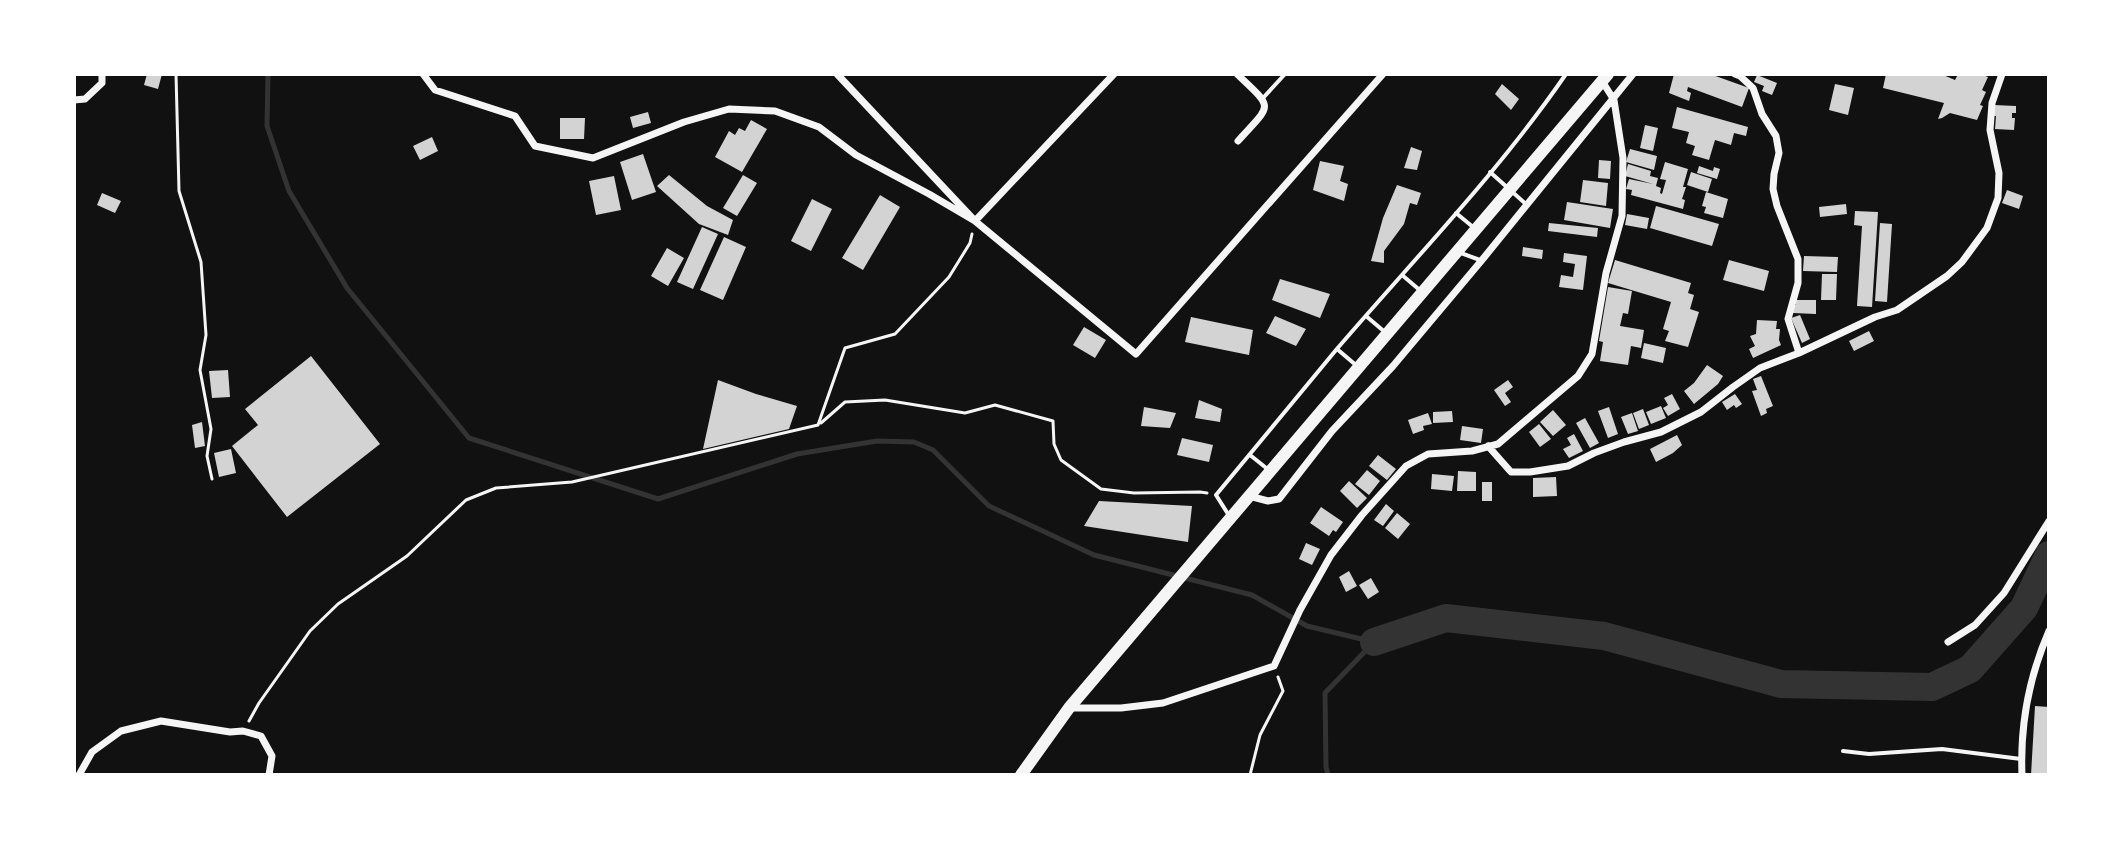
<svg xmlns="http://www.w3.org/2000/svg" width="2123" height="849" font-family="'DejaVu Sans',sans-serif">
  <rect width="100%" height="100%" fill="#111"/>
  <g fill="none" stroke-linecap="round" stroke-linejoin="round">
    <path stroke="#333" stroke-width="5" d="M 268,74 L 267,126 L 289,191 L 347,288 L 469,438 L 658,499 L 797,454 L 877,441 L 914,442 L 933,450 L 989,506 L 1094,555 L 1252,595 L 1307,626 L 1374,642
      M 1328,775 L 1326,767 L 1325,693 L 1374,642"/>
    <path stroke="#333" stroke-width="28" d="M 1374,642 L 1446,618 L 1604,636 L 1781,684 L 1932,687 L 1970,669 L 2024,608 L 2049,555"/>
  </g>
  <path fill="#d3d3d3" d="M 147,74 L 162,74 L 158,89 L 144,85 Z
    M 1674,74 L 1710,74 L 1749,88 L 1742,107 L 1688,87 L 1687,91 L 1691,93 L 1689,101 L 1669,93 Z
    M 1886,74 L 1941,74 L 1955,80 L 1958,74 L 1980,74 L 1988,77 L 1982,90 L 1986,92 L 1980,105 L 1983,106 L 1977,120 L 1950,113 L 1942,118 L 1938,119 L 1944,103 L 1883,88 Z
    M 1757,75 L 1777,83 L 1772,95 L 1762,91 L 1764,86 L 1754,82 Z
    M 1502,84 L 1519,99 L 1511,110 L 1495,94 Z
    M 1835,84 L 1854,88 L 1848,115 L 1829,110 Z
    M 1994,105 L 2016,106 L 2016,113 L 2012,113 L 2012,118 L 2015,118 L 2014,130 L 1995,129 L 1996,116 L 1993,116 Z
    M 1677,107 L 1748,127 L 1746,136 L 1734,133 L 1731,145 L 1715,140 L 1709,160 L 1692,155 L 1695,146 L 1686,143 L 1689,132 L 1672,128 Z
    M 648,112 L 651,123 L 633,128 L 630,117 Z
    M 560,118 L 585,118 L 584,139 L 560,139 Z
    M 751,120 L 767,129 L 742,172 L 715,157 L 729,131 L 735,135 L 739,128 L 745,131 Z
    M 1645,125 L 1658,128 L 1653,151 L 1640,148 Z
    M 432,137 L 438,151 L 420,160 L 413,146 Z
    M 1411,147 L 1422,151 L 1417,170 L 1404,168 Z
    M 1630,149 L 1657,156 L 1654,170 L 1626,162 Z
    M 643,154 L 656,192 L 632,200 L 620,162 Z
    M 1599,160 L 1611,161 L 1610,179 L 1598,178 Z
    M 1320,161 L 1344,166 L 1340,181 L 1348,184 L 1344,201 L 1313,190 Z
    M 1665,162 L 1688,169 L 1683,187 L 1686,187 L 1682,199 L 1685,200 L 1683,209 L 1631,195 L 1632,190 L 1626,189 L 1629,179 L 1653,184 L 1625,176 L 1628,164 L 1651,171 L 1650,176 L 1658,178 L 1656,186 L 1661,188 L 1660,193 L 1662,194 L 1666,180 L 1660,179 Z
    M 1699,166 L 1713,171 L 1714,167 L 1720,169 L 1717,179 L 1697,173 Z
    M 1691,172 L 1712,179 L 1708,192 L 1687,185 Z
    M 669,175 L 707,206 L 733,220 L 728,235 L 699,224 L 657,186 Z
    M 743,175 L 757,183 L 737,216 L 723,208 Z
    M 614,176 L 621,210 L 596,215 L 589,181 Z
    M 1583,180 L 1608,183 L 1606,206 L 1580,202 Z
    M 1397,185 L 1421,193 L 1417,205 L 1410,203 L 1404,224 L 1384,251 L 1384,263 L 1371,261 L 1383,218 Z
    M 2007,190 L 2023,196 L 2019,209 L 2002,203 Z
    M 1706,192 L 1728,199 L 1723,218 L 1704,213 L 1706,207 L 1702,206 Z
    M 102,193 L 121,201 L 115,213 L 97,205 Z
    M 880,195 L 900,207 L 863,270 L 842,258 Z
    M 812,199 L 832,209 L 811,251 L 791,241 Z
    M 1567,202 L 1613,209 L 1610,228 L 1564,220 Z
    M 1846,204 L 1847,214 L 1820,217 L 1819,207 Z
    M 1656,206 L 1719,224 L 1712,246 L 1650,228 Z
    M 1855,211 L 1878,212 L 1872,307 L 1857,306 L 1862,226 L 1854,225 Z
    M 1627,214 L 1649,218 L 1647,229 L 1625,225 Z
    M 1549,223 L 1598,228 L 1597,237 L 1548,231 Z
    M 1880,223 L 1892,224 L 1887,302 L 1875,301 Z
    M 702,227 L 718,234 L 693,289 L 677,282 Z
    M 724,237 L 746,247 L 723,300 L 700,290 Z
    M 1523,247 L 1543,250 L 1542,259 L 1522,256 Z
    M 667,248 L 684,258 L 668,286 L 651,276 Z
    M 1564,253 L 1587,256 L 1583,290 L 1559,287 L 1561,275 L 1573,277 L 1575,264 L 1563,262 Z
    M 1804,256 L 1838,257 L 1837,272 L 1803,271 Z
    M 1615,260 L 1691,283 L 1688,293 L 1694,295 L 1690,309 L 1699,312 L 1688,347 L 1665,341 L 1669,331 L 1663,329 L 1671,302 L 1608,283 Z
    M 1729,260 L 1769,271 L 1764,291 L 1723,280 Z
    M 1822,274 L 1837,274 L 1836,300 L 1821,300 Z
    M 1280,279 L 1330,294 L 1320,318 L 1272,300 Z
    M 1608,287 L 1632,291 L 1628,314 L 1623,313 L 1620,326 L 1644,330 L 1641,348 L 1631,346 L 1628,365 L 1600,361 L 1603,342 L 1599,341 Z
    M 1796,300 L 1816,300 L 1816,314 L 1793,313 L 1793,305 L 1796,305 Z
    M 1800,315 L 1810,339 L 1802,343 L 1791,318 Z
    M 1275,316 L 1306,329 L 1296,346 L 1266,333 Z
    M 1191,317 L 1253,330 L 1249,355 L 1185,342 Z
    M 1757,320 L 1777,321 L 1776,329 L 1780,329 L 1779,340 L 1781,345 L 1753,358 L 1749,349 L 1755,346 L 1750,336 L 1756,334 Z
    M 1084,327 L 1106,340 L 1095,358 L 1073,345 Z
    M 1869,331 L 1874,341 L 1854,351 L 1849,341 Z
    M 1644,343 L 1666,348 L 1663,363 L 1641,358 Z
    M 311,356 L 380,444 L 287,517 L 232,446 L 258,425 L 245,409 Z
    M 1707,365 L 1723,376 L 1718,384 L 1694,404 L 1684,391 L 1694,383 Z
    M 228,370 L 230,397 L 212,398 L 209,371 Z
    M 1761,376 L 1773,406 L 1766,409 L 1767,413 L 1761,416 L 1752,391 L 1757,390 L 1753,379 Z
    M 718,380 L 756,394 L 797,406 L 789,429 L 703,449 Z
    M 1508,380 L 1513,387 L 1505,393 L 1511,402 L 1505,406 L 1494,390 Z
    M 1672,394 L 1680,409 L 1668,416 L 1663,408 L 1668,405 L 1664,398 Z
    M 1735,394 L 1742,404 L 1736,408 L 1734,405 L 1727,410 L 1722,402 Z
    M 1199,400 L 1222,409 L 1220,422 L 1195,418 Z
    M 1661,406 L 1666,418 L 1651,424 L 1646,412 Z
    M 1144,407 L 1176,413 L 1170,428 L 1141,426 Z
    M 1609,407 L 1618,434 L 1608,438 L 1598,411 Z
    M 1643,409 L 1649,425 L 1639,429 L 1633,413 Z
    M 1553,410 L 1566,425 L 1553,436 L 1540,422 Z
    M 1452,411 L 1453,422 L 1433,423 L 1433,412 Z
    M 1428,413 L 1432,424 L 1423,426 L 1424,430 L 1413,434 L 1408,420 Z
    M 1632,413 L 1638,431 L 1628,434 L 1621,417 Z
    M 1585,418 L 1599,443 L 1590,448 L 1576,423 Z
    M 202,422 L 205,446 L 195,448 L 192,425 Z
    M 1539,424 L 1551,439 L 1540,447 L 1529,432 Z
    M 1462,426 L 1483,429 L 1481,443 L 1460,440 Z
    M 1574,434 L 1583,451 L 1569,458 L 1563,449 L 1571,445 L 1567,438 Z
    M 1677,435 L 1682,445 L 1673,453 L 1656,462 L 1650,449 Z
    M 1182,438 L 1213,445 L 1209,462 L 1177,455 Z
    M 231,449 L 236,473 L 219,477 L 214,453 Z
    M 1378,455 L 1396,469 L 1387,480 L 1369,466 Z
    M 1367,470 L 1380,481 L 1369,495 L 1355,484 Z
    M 1458,471 L 1476,472 L 1476,491 L 1457,491 Z
    M 1432,474 L 1454,476 L 1452,491 L 1431,489 Z
    M 1556,477 L 1557,496 L 1533,497 L 1533,478 Z
    M 1349,481 L 1367,498 L 1357,508 L 1340,491 Z
    M 1482,482 L 1492,482 L 1492,501 L 1482,501 Z
    M 1099,501 L 1192,506 L 1188,542 L 1084,526 Z
    M 1386,504 L 1394,511 L 1383,526 L 1374,520 Z
    M 1321,507 L 1343,522 L 1336,532 L 1333,530 L 1329,536 L 1310,523 Z
    M 1397,513 L 1410,524 L 1398,539 L 1385,528 Z
    M 1306,543 L 1320,549 L 1312,565 L 1299,559 Z
    M 1349,571 L 1357,586 L 1346,592 L 1339,577 Z
    M 1371,578 L 1379,592 L 1368,599 L 1359,585 Z
    M 2035,706 L 2049,707 L 2049,775 L 2031,775 Z"/>
  <g fill="none" stroke-linecap="round" stroke-linejoin="round">
    <path stroke="#f5f5f5" stroke-width="3" d="M 176,74 L 179,191 L 201,262 L 206,335 L 200,370 L 211,429 L 207,456 L 212,479
      M 821,423 L 845,402 L 885,400 L 965,413 L 995,405 L 1053,421 L 1054,444 L 1061,460 L 1101,489 L 1134,493 L 1200,492 L 1207,493
      M 249,721 L 259,703 L 310,631 L 338,604 L 407,556 L 466,500 L 496,488 L 572,482 L 818,425 L 845,348 L 895,334 L 949,277 L 970,243 L 972,234
      M 1250,775 L 1260,735 L 1283,691 L 1278,677"/>
    <path stroke="#f5f5f5" stroke-width="4" d="M 1263,98 L 1285,74
      M 1490,172 L 1527,205
      M 1456,213 L 1473,227
      M 1458,252 L 1480,260
      M 1402,275 L 1422,292
      M 1366,316 L 1386,333
      M 1337,349 L 1357,366
      M 1250,455 L 1270,471
      M 1228,514 L 1216,495 C 1256,447 1296,398 1336,350 C 1414,259 1498,173 1566,74
      M 1843,751 L 1869,754 L 1942,749 L 2021,759"/>
    <path stroke="#f5f5f5" stroke-width="7" d="M 423,74 L 435,90 L 515,116 L 535,146 L 593,158 L 684,122 L 729,109 L 775,111 L 819,127 L 856,155 L 929,194 L 975,221 L 1114,74
      M 837,74 L 975,221 L 1136,354 L 1383,74
      M 1237,74 C 1275,110 1272,103 1238,141
      M 1735,74 L 1740,76 L 1753,88 L 1762,114 L 1776,136 L 1779,153 L 1774,174 L 1773,189 L 1777,206 L 1798,259 L 1798,283 L 1788,319 L 1799,353 L 1875,317 L 1897,310 L 1947,276 L 1962,262 L 1987,228 L 1998,198 L 1999,173 L 1990,130 L 1992,103 L 2002,74
      M 74,100 L 85,99 L 102,83 L 102,74
      M 1488,446 L 1511,472 L 1530,472 L 1568,466 L 1594,453 L 1624,442 L 1661,432 L 1701,412 L 1733,387 L 1760,368 L 1799,353
      M 1249,496 L 1268,501 L 1279,499 L 1332,431 L 1393,366 L 1482,260 L 1633,74
      M 1948,642 L 1975,625 L 2004,593 L 2049,521
      M 1071,708 L 1121,708 L 1163,703 L 1274,666 L 1300,610 L 1331,555 L 1362,515 L 1406,466 L 1428,454 L 1472,451 L 1498,444 L 1578,376 L 1592,354 L 1606,273 L 1622,216 L 1623,158 L 1614,100 L 1602,81
      M 79,775 L 92,752 L 121,731 L 161,721 L 230,732 L 243,731 L 261,736 L 272,756 L 269,775
      M 2022,775 C 2020,726 2029,677 2049,631"/>
    <path stroke="#f5f5f5" stroke-width="12" d="M 1021,775 L 1069,708 L 1608,74"/>
  </g>
  <rect width="2123" height="849" fill="none" stroke="#ffffff" stroke-width="152"/>
</svg>
